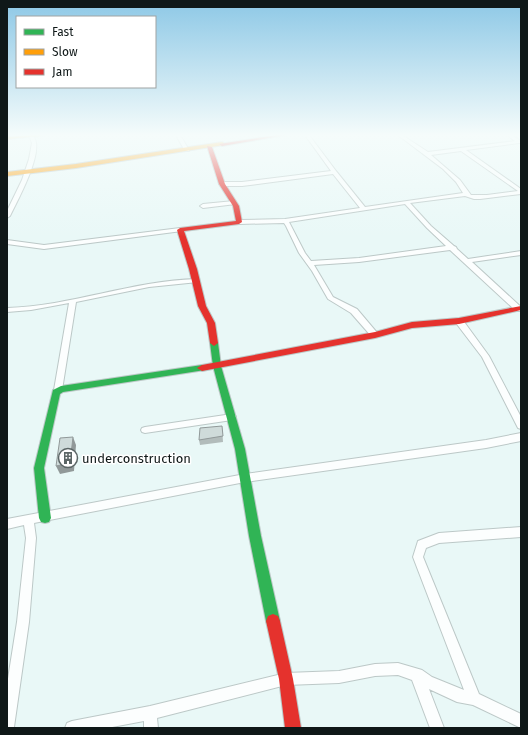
<svg xmlns="http://www.w3.org/2000/svg" width="528" height="735" font-family="'Fira Sans',sans-serif">
  <rect width="100%" height="100%" fill="#e9f8f7"/>
  <g fill="none" stroke-linecap="round" stroke-linejoin="round">
    <g stroke="#bcc8c7" stroke-width="2">
      <path id="street" d="M 29,135 L 33,135 C 34,137 36,140 36,143 C 39,161 18,200 10,216 L 7,218 L 7,211 L 22,180 L 29,159 L 32,143 Z
        M 176,135 L 180,135 L 189,150 L 189,151 L 185,151 Z
        M 305,135 L 309,135 L 336,171 L 365,207 L 463,193 L 456,182 L 443,169 L 398,135 L 402,135 L 428,152 L 515,141 L 507,135 L 511,135 L 521,141 L 521,143 L 519,143 L 466,150 L 521,189 L 521,194 L 480,199 L 474,199 L 465,196 L 410,203 L 431,226 L 454,246 L 456,247 L 457,249 L 468,259 L 521,251 L 521,255 L 472,262 L 521,307 L 521,311 L 516,311 L 450,250 L 359,262 L 314,265 L 333,297 L 357,309 L 379,335 L 378,337 L 372,337 L 351,313 L 328,299 L 312,271 L 299,253 L 286,226 L 284,223 L 239,224 L 236,222 L 239,220 L 285,219 L 360,208 L 333,174 L 242,186 L 222,186 L 219,184 L 222,182 L 242,182 L 331,171 ZM 461,151 L 518,191 L 487,195 L 471,195 L 460,180 L 431,155 ZM 405,204 L 427,228 L 446,246 L 359,258 L 311,261 L 305,253 L 289,222 Z
        M 234,201 L 236,202 L 236,204 L 203,208 L 200,206 L 203,204 Z
        M 180,228 L 182,229 L 182,231 L 44,249 L 7,244 L 7,240 L 44,245 Z
        M 196,279 L 199,281 L 198,282 L 149,287 L 76,302 L 62,390 L 61,392 L 55,392 L 54,390 L 69,303 L 31,310 L 7,312 L 7,308 C 71,306 132,281 196,279 Z
        M 456,319 L 462,319 L 489,356 L 521,417 L 521,429 L 518,428 L 482,357 L 456,323 L 455,321 Z
        M 232,414 L 235,415 L 236,417 L 235,419 L 232,420 L 145,433 L 142,432 L 141,430 L 142,428 L 145,427 Z
        M 521,433 L 521,441 L 486,448 L 245,482 L 34,523 L 36,538 L 29,622 L 14,727 L 7,728 L 7,685 L 17,622 L 26,538 L 24,525 L 7,529 L 7,519 L 245,474 L 486,440 Z
        M 521,527 L 521,537 L 439,543 L 426,548 L 423,557 L 479,694 L 521,714 L 521,728 L 473,705 L 457,702 L 429,689 L 444,728 L 430,728 L 412,680 L 398,675 L 375,676 L 339,683 L 286,685 L 157,718 L 158,728 L 144,728 L 144,721 L 107,728 L 65,728 L 67,723 L 72,721 L 150,706 L 286,673 L 339,671 L 375,664 L 398,663 L 422,670 L 432,677 L 464,690 L 413,557 L 418,541 L 439,533 Z"/>
    </g>
    <g stroke="#bcc8c7" stroke-width="2">
      <path id="fast" d="M 214,340 L 218,343 L 221,366 L 245,449 L 261,536 L 280,621 L 278,626 L 273,628 L 268,626 L 266,621 L 249,536 L 235,449 L 213,366 L 210,343 Z
        M 202,365 L 205,366 L 207,368 L 205,370 L 63,392 L 60,394 L 44,468 L 51,518 L 49,522 L 45,523 L 41,522 L 39,518 L 34,468 L 53,390 L 61,386 Z"/>
    </g>
    <g stroke="#bcc8c7" stroke-width="2">
      <path id="slow" d="M 30,135 L 43,135 L 41,136 L 7,139 L 7,137 Z
        M 222,142 L 224,143 L 224,145 L 76,168 L 7,176 L 7,172 L 76,164 Z"/>
    </g>
    <g stroke="#bcc8c7" stroke-width="2">
      <path id="jam" d="M 277,135 L 286,135 L 222,146 L 219,144 Z
        M 207,146 L 212,147 L 225,184 L 239,206 L 242,222 L 239,224 L 184,231 L 197,269 L 206,306 L 215,323 L 218,343 L 214,346 L 210,343 L 207,323 L 198,306 L 189,269 L 177,230 L 180,228 L 236,221 L 233,206 L 219,184 Z
        M 521,306 L 521,310 L 459,324 L 412,328 L 375,338 L 202,371 L 197,368 L 202,365 L 375,332 L 412,322 L 459,318 Z
        M 273,614 L 278,616 L 280,621 L 293,679 L 301,728 L 285,728 L 279,679 L 266,621 L 268,616 Z"/>
    </g>
    <use href="#street" fill="#fcfefe" fill-rule="evenodd"/>
    <use href="#fast" fill="#30b455" fill-rule="evenodd"/>
    <use href="#slow" fill="#ff9f0a" fill-rule="evenodd"/>
    <use href="#jam" fill="#e5322d" fill-rule="evenodd"/>
  </g>
  <path fill="#b2bcbb" d="M 222,426 L 223,442 L 200,445 L 199,440 Z"/>
  <path fill="#919999" d="M 73,437 L 76,445 L 74,471 L 60,474 L 56,466 Z"/>
  <path fill="#cfdbda" stroke="#919999" d="M 222,426 L 223,436 L 199,440 L 200,428 Z
    M 73,437 L 70,463 L 56,466 L 60,438 Z"/>
  <linearGradient id="sky" x2="0" y2="1"><stop stop-color="#8dc8e6"/><stop offset="0.57" stop-color="#f5fcfb"/><stop offset="1" stop-color="#f5fcfb" stop-opacity="0"/></linearGradient>
  <rect width="528" height="237" fill="url(#sky)"/>
  <defs>
    <g id="building-ring" transform="scale(1)"><circle r="9.5" fill="#fff" stroke="#5b6666" stroke-width="1.5"/><path d="M-4-6H4V6H1V3H-1V6H-4ZM-2.5-4.3h1.7v1.8h-1.7ZM.8-4.3h1.7v1.8H.8ZM-2.5-1h1.7V.8h-1.7ZM.8-1h1.7V.8H.8Z" fill="#5b6666"/></g>
  </defs>
  <g fill-rule="evenodd">
    <use href="#building-ring" x="68" y="458"/>
  </g>
  <g text-anchor="middle" dominant-baseline="central" stroke-width="3" stroke-linejoin="round" paint-order="stroke">
    <g font-size="13" fill="#0f1818" stroke="#fff" text-anchor="start">
      <text x="82" y="458">underconstruction</text>
    </g>
  </g>
  <rect width="528" height="735" fill="none" stroke="#0f1818" stroke-width="16"/>
  <rect x="16" y="16" width="140" height="72" fill="#ffffff" stroke="#9fa3a3"/>
  <rect x="24" y="29" width="20" height="6" fill="#30b455" stroke="#9fa3a3"/>
  <text x="52" y="36" font-size="12" fill="#0f1818">Fast</text>
  <rect x="24" y="49" width="20" height="6" fill="#ff9f0a" stroke="#9fa3a3"/>
  <text x="52" y="56" font-size="12" fill="#0f1818">Slow</text>
  <rect x="24" y="69" width="20" height="6" fill="#e5322d" stroke="#9fa3a3"/>
  <text x="52" y="76" font-size="12" fill="#0f1818">Jam</text>
</svg>
